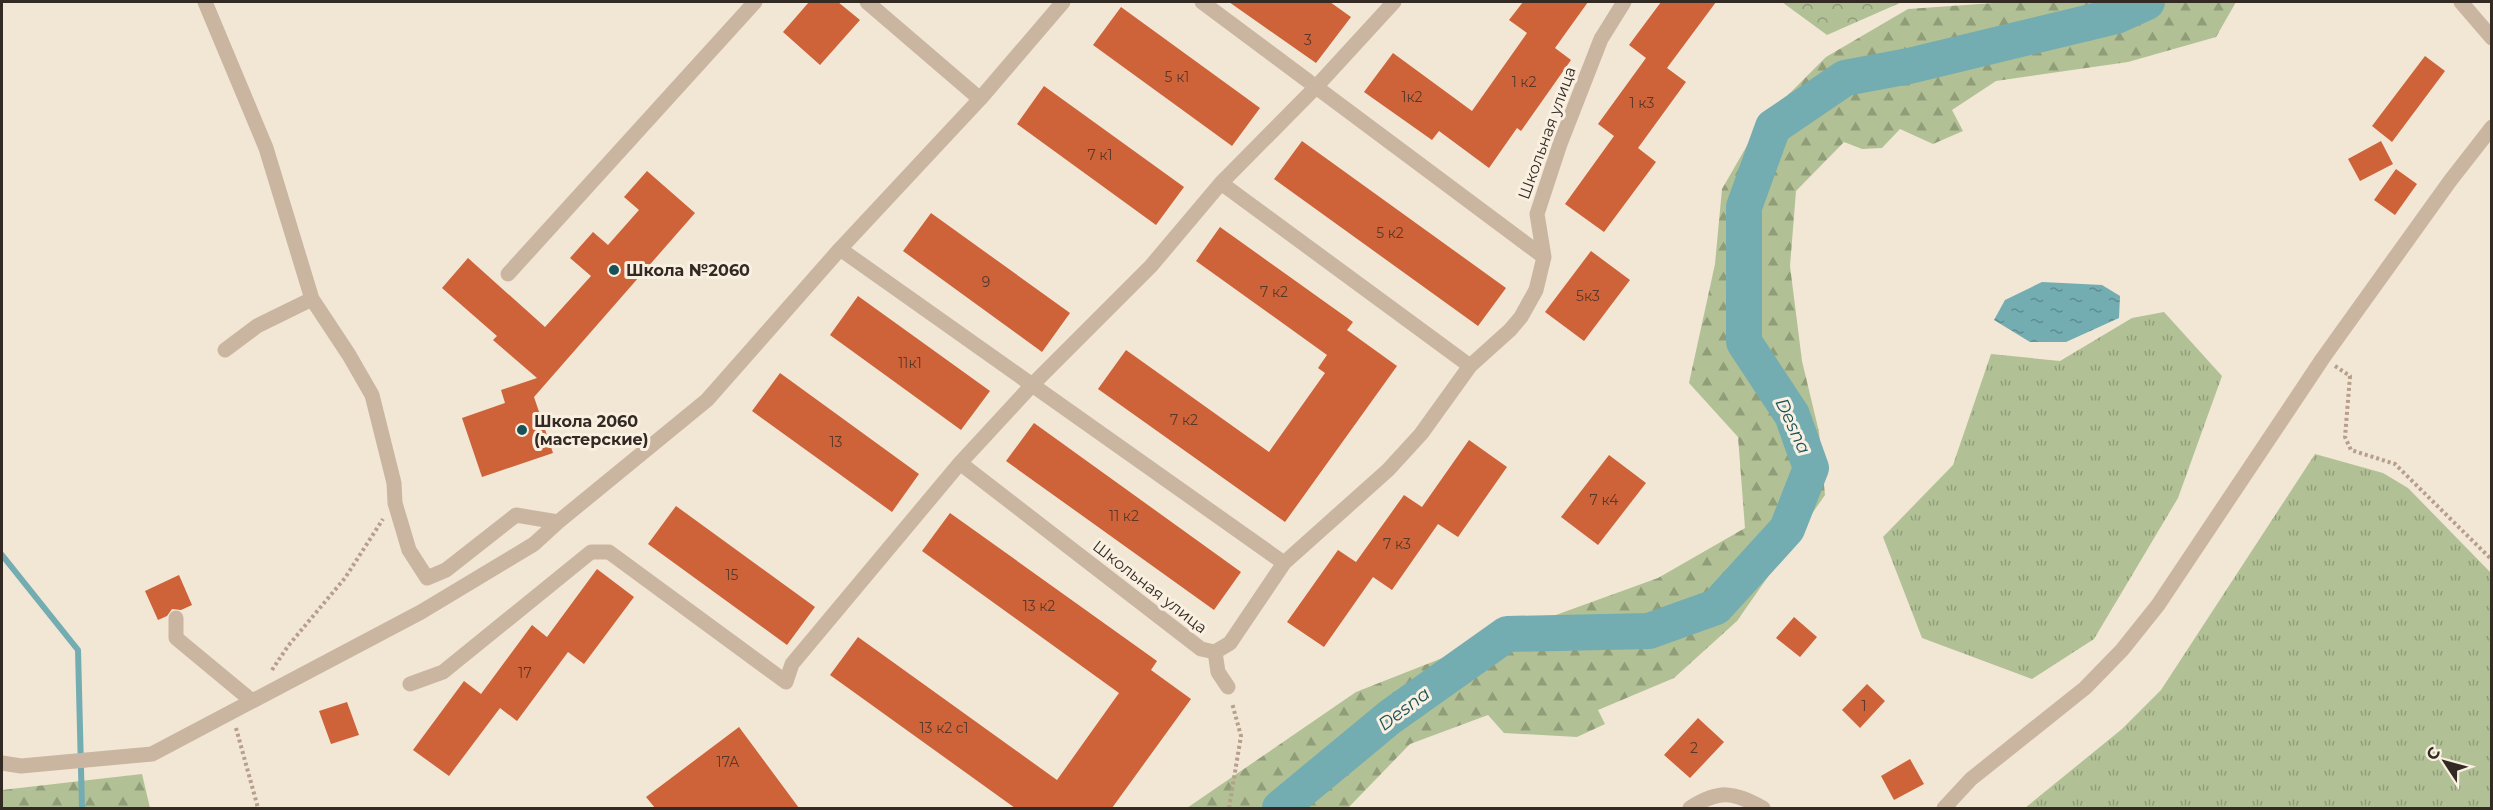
<svg xmlns="http://www.w3.org/2000/svg" width="2493" height="810" font-family="Montserrat,sans-serif">
  <defs>
    <pattern id="grass-tufts" width="24" height="20" patternUnits="userSpaceOnUse" patternTransform="scale(1.5)"><rect width="24" height="20" fill="#b1c195"/><path d="M3 7l-1-3M5 7V3M7 7l1-3M15 17l-1-3M17 17v-4M19 17l1-3" fill="none" stroke="#919d79"/></pattern>
    <pattern id="forest-firs" width="22" height="20" patternUnits="userSpaceOnUse" patternTransform="scale(1.5)"><rect width="22" height="20" fill="#b1c195"/><path d="M5 1l3.5 6h-7zM16 11l3.5 6h-7z" fill="#919d79"/></pattern>
    <pattern id="park-crowns" width="20" height="18" patternUnits="userSpaceOnUse" patternTransform="scale(1.5)"><rect width="20" height="18" fill="#b1c195"/><path d="M2 6a3 3 0 1 1 6 0M12 15a3 3 0 1 1 6 0" fill="none" stroke="#919d79"/></pattern>
    <pattern id="water-ripples" width="26" height="14" patternUnits="userSpaceOnUse" patternTransform="scale(1.5)"><rect width="26" height="14" fill="#73acb1"/><path d="M2 4q2-2 4 0t4 0M15 11q2-2 4 0t4 0" fill="none" stroke="#5f8c90"/></pattern>
  </defs>
  <rect width="100%" height="100%" fill="#f2e6d5"/>
  <path fill="url(#grass-tufts)" d="M 2164,312 L 2222,376 L 2178,498 L 2094,639 L 2032,679 L 1922,638 L 1883,537 L 1953,465 L 1991,354 L 2060,361 L 2132,318 Z
    M 2315,454 L 2383,473 L 2408,488 L 2491,573 L 2491,808 L 2025,808 L 2122,729 L 2161,690 Z"/>
  <path fill="url(#forest-firs)" d="M 2008,2 L 2236,2 L 2216,37 L 2128,62 L 1996,81 L 1952,110 L 1963,131 L 1933,144 L 1900,129 L 1882,148 L 1862,149 L 1844,142 L 1796,191 L 1790,266 L 1802,361 L 1819,432 L 1825,495 L 1737,621 L 1674,678 L 1598,710 L 1605,724 L 1577,737 L 1504,733 L 1488,715 L 1410,744 L 1348,808 L 1187,808 L 1356,692 L 1506,633 L 1658,578 L 1745,528 L 1738,437 L 1689,383 L 1715,264 L 1722,189 L 1760,123 L 1826,57 L 1908,9 Z
    M 142,774 L 150,808 L 2,808 L 2,790 Z"/>
  <path fill="url(#park-crowns)" d="M 1782,2 L 1902,2 L 1827,35 Z"/>
  <path fill="url(#water-ripples)" d="M 2042,282 L 2102,285 L 2120,296 L 2119,318 L 2066,342 L 2030,342 L 1994,320 L 2005,300 Z"/>
  <g fill="none" stroke-linecap="round" stroke-linejoin="round">
    <path stroke="#73acb1" stroke-width="6" d="M 2,555 L 78,650 L 82,808"/>
    <path stroke="#73acb1" stroke-width="36" d="M 1280,808 L 1390,717 L 1507,634 L 1649,631 L 1716,607 L 1787,529 L 1811,468 L 1792,415 L 1744,342 L 1744,207 L 1773,127 L 1845,78 L 1909,66 L 2116,16 L 2147,2"/>
  </g>
  <path fill="#ce6238" d="M 809,2 L 838,2 L 860,20 L 820,65 L 783,32 Z
    M 1229,2 L 1330,2 L 1351,17 L 1316,63 Z
    M 1523,2 L 1588,2 L 1555,48 L 1571,60 L 1521,131 L 1517,128 L 1489,168 L 1439,131 L 1432,140 L 1364,92 L 1393,53 L 1472,111 L 1527,33 L 1509,20 Z
    M 1661,2 L 1716,2 L 1667,68 L 1686,82 L 1638,148 L 1656,162 L 1604,232 L 1565,204 L 1614,136 L 1598,124 L 1646,58 L 1629,45 Z
    M 1121,7 L 1260,108 L 1232,146 L 1093,45 Z
    M 2425,56 L 2445,71 L 2392,142 L 2372,126 Z
    M 1044,86 L 1184,187 L 1156,225 L 1017,124 Z
    M 1302,141 L 1506,288 L 1478,326 L 1274,179 Z
    M 2381,141 L 2393,164 L 2360,181 L 2348,159 Z
    M 2396,169 L 2417,184 L 2395,215 L 2374,200 Z
    M 647,171 L 695,213 L 534,397 L 553,453 L 482,477 L 462,418 L 505,403 L 501,390 L 537,378 L 493,340 L 497,336 L 442,288 L 468,258 L 545,327 L 591,276 L 570,258 L 593,232 L 608,245 L 639,210 L 624,197 Z
    M 931,213 L 1070,313 L 1042,352 L 903,251 Z
    M 1220,227 L 1353,322 L 1347,330 L 1397,366 L 1285,522 L 1098,389 L 1126,350 L 1269,452 L 1325,373 L 1318,368 L 1327,355 L 1196,261 Z
    M 1591,251 L 1630,280 L 1584,341 L 1545,312 Z
    M 858,296 L 990,391 L 961,430 L 830,335 Z
    M 780,373 L 919,474 L 892,512 L 752,411 Z
    M 1034,423 L 1241,572 L 1214,610 L 1006,461 Z
    M 1469,440 L 1507,467 L 1458,537 L 1438,524 L 1392,590 L 1373,577 L 1324,647 L 1287,622 L 1338,550 L 1356,562 L 1404,495 L 1422,507 Z
    M 1609,455 L 1646,483 L 1598,545 L 1561,517 Z
    M 676,506 L 815,607 L 787,645 L 648,544 Z
    M 950,513 L 1157,661 L 1151,670 L 1191,699 L 1112,808 L 1015,808 L 830,675 L 858,637 L 1057,780 L 1119,693 L 922,551 Z
    M 597,569 L 634,597 L 584,664 L 568,652 L 517,721 L 500,708 L 449,776 L 413,750 L 464,681 L 481,694 L 532,625 L 547,637 Z
    M 179,575 L 192,605 L 181,610 L 172,609 L 167,616 L 158,620 L 145,591 Z
    M 1794,617 L 1817,637 L 1800,657 L 1776,638 Z
    M 1867,684 L 1885,701 L 1860,728 L 1842,710 Z
    M 347,702 L 359,735 L 331,744 L 319,711 Z
    M 1698,718 L 1724,742 L 1690,778 L 1664,755 Z
    M 739,727 L 799,808 L 655,808 L 646,797 Z
    M 1910,759 L 1924,784 L 1894,800 L 1881,776 Z"/>
  <g fill="none" stroke-linecap="round" stroke-linejoin="round">
    <path stroke="#b69f8b" stroke-width="4" stroke-dasharray="3 3" stroke-linecap="butt" d="M 2335,366 L 2350,376 L 2345,437 L 2351,450 L 2395,464 L 2492,560
      M 272,670 L 288,646 L 345,578 L 383,519
      M 236,728 L 258,808
      M 1229,808 L 1241,736 L 1232,703"/>
    <path stroke="#cab5a1" stroke-width="15" d="M 205,2 L 266,148 L 312,299 L 349,355 L 372,395 L 394,483 L 395,503 L 409,550 L 427,578 L 446,570 L 516,515 L 558,522
      M 867,2 L 980,99
      M 1202,2 L 1544,257
      M 2461,2 L 2492,38
      M 840,249 L 1284,563
      M 508,274 L 755,2
      M 225,350 L 257,326 L 312,299
      M 1470,366 L 1510,330 L 1521,317 L 1536,290 L 1544,257 L 1537,214 L 1560,144 L 1601,39 L 1624,2
      M 960,463 L 1201,649 L 1215,652 L 1230,643 L 1284,563 L 1388,470 L 1421,434 L 1470,366 L 1221,183
      M 176,618 L 176,638 L 252,701
      M 1215,652 L 1218,672 L 1228,687
      M 410,684 L 443,672 L 591,552 L 609,552 L 786,682 L 792,664 L 960,463 L 1033,384 L 1151,266 L 1221,183 L 1315,88 L 1394,2
      M 2,763 L 21,766 L 152,754 L 421,612 L 534,544 L 558,522 L 707,400 L 840,249 L 980,99 L 1063,2
      M 1690,808 C 1720,789 1733,792 1763,808
      M 1944,808 L 1971,779 L 2085,688 L 2122,650 L 2158,605 L 2323,358 L 2450,181 L 2492,127"/>
  </g>
  <g fill="#185157" stroke="#faf0e1" stroke-width="2">
    <circle cx="614" cy="270" r="6"/>
    <circle cx="522" cy="430" r="6"/>
  </g>
  <g text-anchor="middle" dominant-baseline="central" stroke-width="6" stroke-linejoin="round" paint-order="stroke">
    <g font-size="14" fill="#5a3829">
      <text x="1308" y="40">3</text>
      <text x="1177" y="77">5 к1</text>
      <text x="1524" y="82">1 к2</text>
      <text x="1412" y="97">1к2</text>
      <text x="1642" y="103">1 к3</text>
      <text x="1100" y="155">7 к1</text>
      <text x="1390" y="233">5 к2</text>
      <text x="986" y="282">9</text>
      <text x="1274" y="292">7 к2</text>
      <text x="1588" y="296">5к3</text>
      <text x="910" y="363">11к1</text>
      <text x="1184" y="420">7 к2</text>
      <text x="836" y="442">13</text>
      <text x="1604" y="500">7 к4</text>
      <text x="1124" y="516">11 к2</text>
      <text x="1397" y="544">7 к3</text>
      <text x="732" y="575">15</text>
      <text x="1039" y="606">13 к2</text>
      <text x="525" y="673">17</text>
      <text x="1864" y="706">1</text>
      <text x="944" y="728">13 к2 с1</text>
      <text x="1694" y="748">2</text>
      <text x="728" y="762">17А</text>
    </g>
    <g font-size="16" fill="#342a24" stroke="#faf0e1">
      <text transform="translate(1547 133) rotate(-70)">Школьная улица</text>
      <text transform="translate(1150 587) rotate(38)">Школьная улица</text>
    </g>
    <g font-size="16" font-weight="bold" fill="#342a24" stroke="#faf0e1" text-anchor="start">
      <text x="626" y="270">Школа №2060</text>
      <text x="534" y="421">Школа 2060<tspan x="534" dy="18">(мастерские)</tspan></text>
    </g>
    <g font-size="18" font-style="italic" fill="#185157" stroke="#faf0e1">
      <text transform="translate(1793 426) rotate(65)">Desna</text>
      <text transform="translate(1404 709) rotate(-37)">Desna</text>
    </g>
  </g>
  <rect width="2493" height="810" fill="none" stroke="#342a24" stroke-width="6"/>
  <g transform="translate(2445 762) rotate(306)" stroke="#faf0e1" stroke-width="4.5" paint-order="stroke">
  <path d="M0-4.5L10 22L0 15L-10 22Z" fill="#342a24"/>
  <text y="-9" font-size="16" font-weight="bold" text-anchor="middle" fill="#342a24">С</text>
  </g>
</svg>
